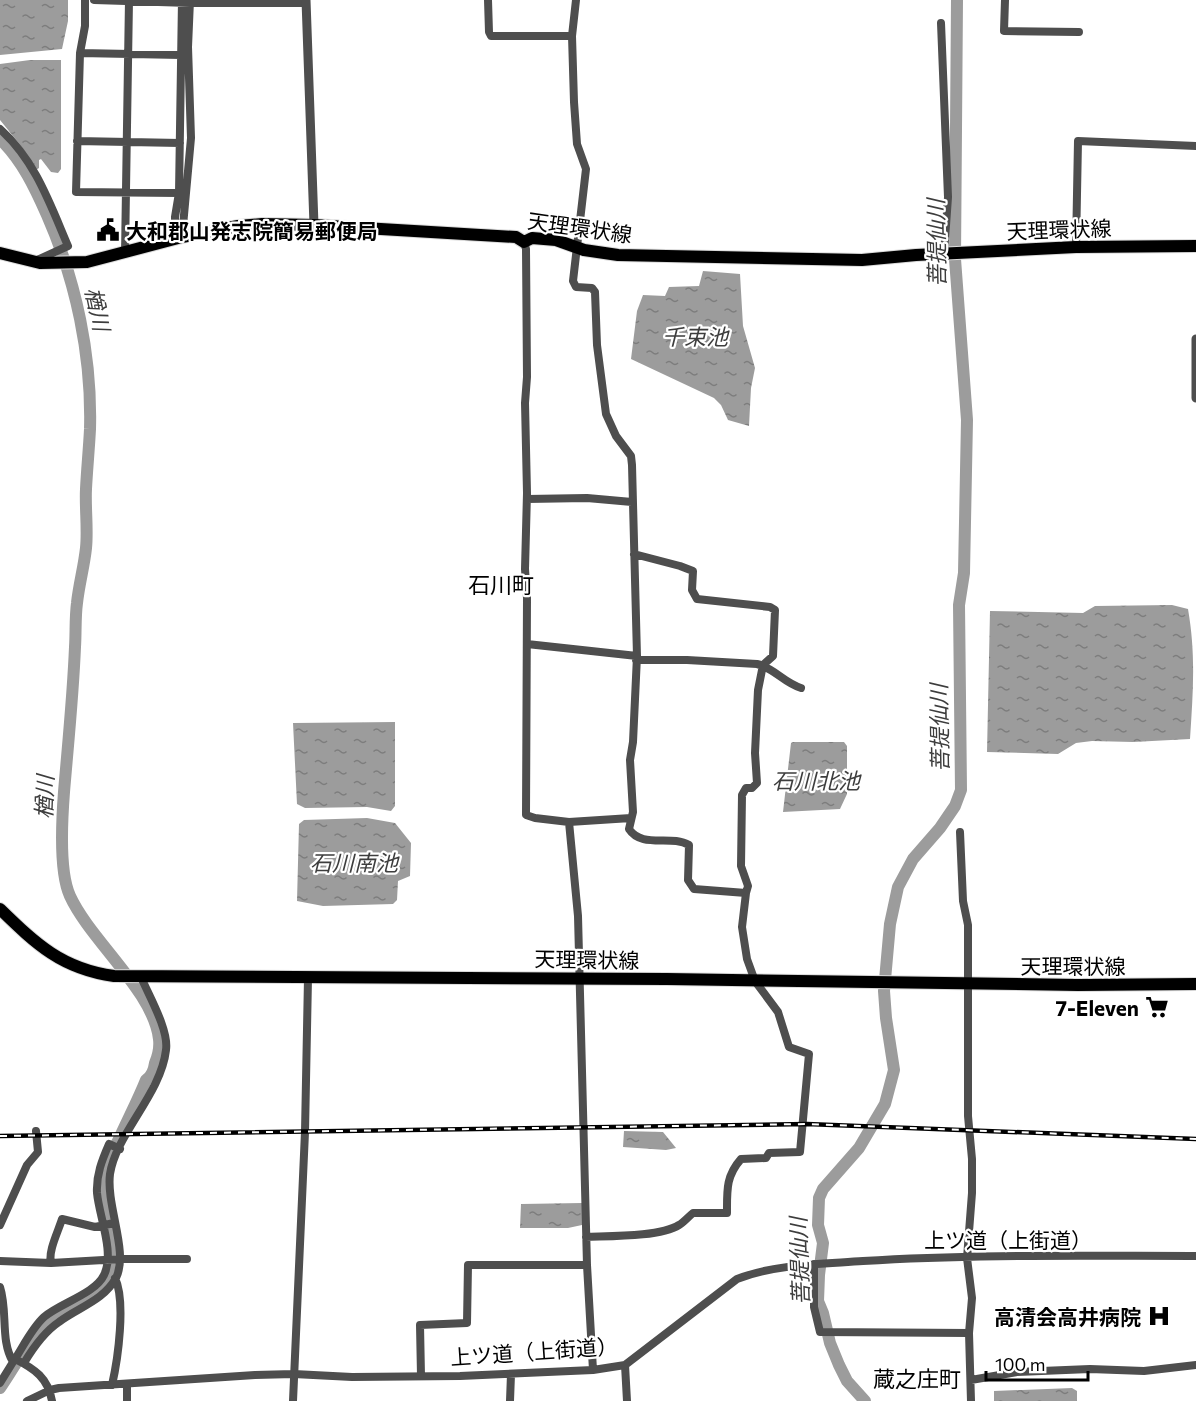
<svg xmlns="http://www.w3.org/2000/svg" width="1196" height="1401" font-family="Commissioner,'Noto Sans JP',sans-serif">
  <defs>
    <pattern id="water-ripples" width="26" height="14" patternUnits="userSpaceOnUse" patternTransform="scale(1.5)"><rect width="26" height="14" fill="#9c9c9c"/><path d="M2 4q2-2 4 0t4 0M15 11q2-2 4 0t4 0" fill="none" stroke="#7d7d7d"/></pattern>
  </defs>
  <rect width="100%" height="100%" fill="#fff"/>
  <path fill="url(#water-ripples)" d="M 0,0 L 68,0 L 68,21 L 62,49 L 0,55 Z
    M 30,60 L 61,60 L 61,169 L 58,173 L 51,172 L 41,159 L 39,160 L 39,168 L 36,170 L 22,147 L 0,120 L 0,64 Z
    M 703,271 L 740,274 L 743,326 L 755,368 L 751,388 L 749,426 L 728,420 L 721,405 L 714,398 L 631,359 L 637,311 L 643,295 L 665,296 L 669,287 L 699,286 Z
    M 1172,605 L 1188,609 C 1196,655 1193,693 1190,739 L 1133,742 L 1092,741 L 1076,743 L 1058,754 L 987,752 L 990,611 L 1083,613 L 1095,606 Z
    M 395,722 L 395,806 L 391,811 L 367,807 L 305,808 L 297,804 L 293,723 Z
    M 793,742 L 844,742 L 847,746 L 847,794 L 840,809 L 783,812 L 791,743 Z
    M 367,818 L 395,823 L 411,843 L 410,876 L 398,881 L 397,900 L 393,904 L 323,906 L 297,901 L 299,824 L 304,820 Z
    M 624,1131 L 663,1132 L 676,1148 L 666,1150 L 623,1147 Z
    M 582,1203 L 582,1225 L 568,1228 L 520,1228 L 521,1204 Z
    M 1072,1388 L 1077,1391 L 1077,1401 L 994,1401 L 994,1391 Z"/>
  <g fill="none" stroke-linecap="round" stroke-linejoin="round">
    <path stroke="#9c9c9c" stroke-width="12" d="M 0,139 C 22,160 35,188 47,215 C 76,281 92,356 90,429 C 89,449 87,469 86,489 C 85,508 88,529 86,548 C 84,567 79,584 77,603 C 75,618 76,632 75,647 C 73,696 68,744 64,792 C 62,818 59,872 70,896 C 90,940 154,992 159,1039 C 160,1047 158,1056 155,1063 C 154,1070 152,1076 146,1080 C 138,1100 128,1119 119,1139 C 113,1151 105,1163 104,1177 C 100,1204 123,1249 112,1272 C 100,1298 71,1300 51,1317 C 33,1332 14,1368 0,1388
      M 865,1401 L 847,1381 L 839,1365 L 830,1343 L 823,1313 L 818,1301 L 819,1275 L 823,1243 L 818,1225 L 819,1198 L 823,1189 L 859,1148 L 885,1104 L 894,1070 L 886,1018 L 884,991 L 890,924 L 898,887 L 913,859 L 940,828 L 955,806 L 961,790 L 959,605 L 964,573 L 967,420 L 955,259 L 957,0"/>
    <g stroke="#dbdbdb" stroke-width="14">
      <path id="primary" d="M 0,253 L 40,263 L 87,262 L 182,237 L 238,226 L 262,224 L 314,225 L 516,237 L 524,242 L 532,238 L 556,240 L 584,250 L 618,255 L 862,260 L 916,255 L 1076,247 L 1196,246
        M 0,909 C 36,944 62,969 114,976 L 667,979 L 1078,985 L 1196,984"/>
    </g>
    <path stroke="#4e4e4e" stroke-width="8" d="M 85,0 L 85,26 L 80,53 L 76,192 L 179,193
      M 94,0 L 190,3 L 306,3
      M 488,0 L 489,32 L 491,36 L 572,36
      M 576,0 L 572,36 L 574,102 L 577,144 L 586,169 L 573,281 L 576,287 L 592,288 L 595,292 L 597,345 L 606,414 L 616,436 L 631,456 L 632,465 L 637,656 L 633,742 L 630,760 L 633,812 L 629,829 C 642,849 671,834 689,845 L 688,880 L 694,889 L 746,893 L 742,927 L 747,959 L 755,981 L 778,1012 L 789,1047 L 809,1054 L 800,1152 L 769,1153 L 766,1158 L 741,1159 C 726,1176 727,1190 727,1213 L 693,1213 C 688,1217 684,1222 679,1225 C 660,1237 609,1236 586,1237
      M 1005,0 L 1004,31 L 1079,32
      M 941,23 L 948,197 L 944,254
      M 80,53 L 181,55
      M 0,129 C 35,160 50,204 68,246 L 35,261
      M 77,141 L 180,143
      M 182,237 L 191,138 L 188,47 L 190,0
      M 175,239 L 175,217 L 179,193 L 182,0
      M 524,242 L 526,249 L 527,377 L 525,403 L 527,493 L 525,569 L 527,598 L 526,815 L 535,818 L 569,822 L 578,916 L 587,1265 L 593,1370
      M 1076,247 L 1078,141 L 1196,146
      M 125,253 L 129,0
      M 527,499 L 587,498 L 632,502
      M 634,554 L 680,566 L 693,571 L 692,590 L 697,599 L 770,607 L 775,610 L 773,656 L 763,665 L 758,690 L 755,753 L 757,783 L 752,788 L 746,788 L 742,795 L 741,866 L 748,886 L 746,893
      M 527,644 L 637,656
      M 636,660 L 687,660 L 757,664 C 774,668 784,683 801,688
      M 569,822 L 631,818
      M 960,832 L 963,901 L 968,925 L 968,1116 L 972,1159 L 972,1193 L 967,1258 L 972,1298 L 969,1333 L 971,1401
      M 0,1225 L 27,1165 L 38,1152 L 36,1131
      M 0,1261 L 51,1263 L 121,1259 L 187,1259
      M 51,1263 C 48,1251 58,1232 62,1219 L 95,1227 L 114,1223
      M 814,1264 L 814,1307 L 820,1332 L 969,1333
      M 0,1287 C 8,1312 0,1340 13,1362 L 15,1359 C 35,1369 48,1378 52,1401
      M 15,1359 C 24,1345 32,1328 44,1317 C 60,1303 95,1294 104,1275 C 115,1253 99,1216 97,1193 C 96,1175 102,1160 109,1144 L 120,1149
      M 24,1363 C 33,1348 44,1332 59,1322 C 79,1307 103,1301 116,1278 C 129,1252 106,1206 110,1174 C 116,1134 161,1094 166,1050 C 169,1030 149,996 141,977
      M 625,1365 L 627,1401
      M 421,1376 L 420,1325 L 467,1323 L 468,1265 L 587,1265
      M 971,1380 L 1017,1372 L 1090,1369 L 1144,1371 L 1196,1365
      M 0,1383 L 13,1362
      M 127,1384 L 127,1401
      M 112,1385 C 118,1359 126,1301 115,1278
      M 27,1401 L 50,1390 L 59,1388 L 255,1375 L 294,1374 L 352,1377 L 460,1376 L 593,1370 L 625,1365 L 737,1279 C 776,1264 822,1264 863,1261 C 974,1254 1085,1256 1196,1256
      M 293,1401 L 305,1132 L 308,978
      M 510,1401 L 511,1374"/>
    <path stroke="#4e4e4e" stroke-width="9" d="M 306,0 L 314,225
      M 1196,339 L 1196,398"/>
    <use href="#primary" stroke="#000" stroke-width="12"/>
    <g stroke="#000" stroke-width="4.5">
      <path id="rail" d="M 0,1136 L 807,1124 L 1196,1139"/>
    </g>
    <use href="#rail" stroke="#fff" stroke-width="2" stroke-dasharray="7" stroke-linecap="butt"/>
  </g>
  <defs>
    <g id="civic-bare" transform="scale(1.8)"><path d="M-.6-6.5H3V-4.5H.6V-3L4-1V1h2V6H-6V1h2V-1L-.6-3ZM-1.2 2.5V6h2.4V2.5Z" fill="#000" stroke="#fff" stroke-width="2.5" paint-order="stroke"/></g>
    <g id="supermarket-bare" transform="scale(1.8)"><path d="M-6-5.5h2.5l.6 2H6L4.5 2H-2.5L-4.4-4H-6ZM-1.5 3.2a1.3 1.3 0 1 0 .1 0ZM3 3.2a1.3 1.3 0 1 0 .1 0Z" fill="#000" stroke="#fff" stroke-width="2.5" paint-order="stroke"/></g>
    <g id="hospital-bare" transform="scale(1.8)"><path d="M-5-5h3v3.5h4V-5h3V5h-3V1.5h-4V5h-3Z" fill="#000" stroke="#fff" stroke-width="2.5" paint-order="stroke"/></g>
  </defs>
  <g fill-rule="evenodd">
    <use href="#civic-bare" x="108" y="230"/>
    <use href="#supermarket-bare" x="1157" y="1007"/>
    <use href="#hospital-bare" x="1159" y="1316"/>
  </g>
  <g text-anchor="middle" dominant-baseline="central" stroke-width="4.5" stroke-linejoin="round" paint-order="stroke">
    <g font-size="21" fill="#000" stroke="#fff">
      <text transform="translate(580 227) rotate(8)">天理環状線</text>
      <text transform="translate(1059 229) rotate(-2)">天理環状線</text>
      <text transform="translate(587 959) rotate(1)">天理環状線</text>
      <text x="1073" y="965">天理環状線</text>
      <text x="1008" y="1239">上ツ道（上街道）</text>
      <text transform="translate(534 1351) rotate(-4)">上ツ道（上街道）</text>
    </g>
    <g font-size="21" font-weight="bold" fill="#000" stroke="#fff" text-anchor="end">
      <text x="126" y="230" text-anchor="start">大和郡山発志院簡易郵便局</text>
      <text x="1139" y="1007">7-Eleven</text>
      <text x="1141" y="1316">高清会高井病院</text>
    </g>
    <g font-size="22" font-style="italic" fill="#3d3d3d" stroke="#fff">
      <text transform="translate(936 243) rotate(-91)">菩提仙川</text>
      <text transform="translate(98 309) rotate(78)">楢川</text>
      <text x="695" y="336">千束池</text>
      <text transform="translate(939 728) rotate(-91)">菩提仙川</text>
      <text x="816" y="780">石川北池</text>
      <text transform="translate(44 797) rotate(-88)">楢川</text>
      <text x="354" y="862">石川南池</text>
      <text transform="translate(799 1261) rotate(-92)">菩提仙川</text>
    </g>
    <g font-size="22" fill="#000" stroke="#fff">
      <text x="501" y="584">石川町</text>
      <text x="917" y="1378">蔵之庄町</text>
    </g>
  </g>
  <path d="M986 1371v9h102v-9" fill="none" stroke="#000000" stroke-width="3"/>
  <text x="995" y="1371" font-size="18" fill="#000000" stroke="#ffffff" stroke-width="4.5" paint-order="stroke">100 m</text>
</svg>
